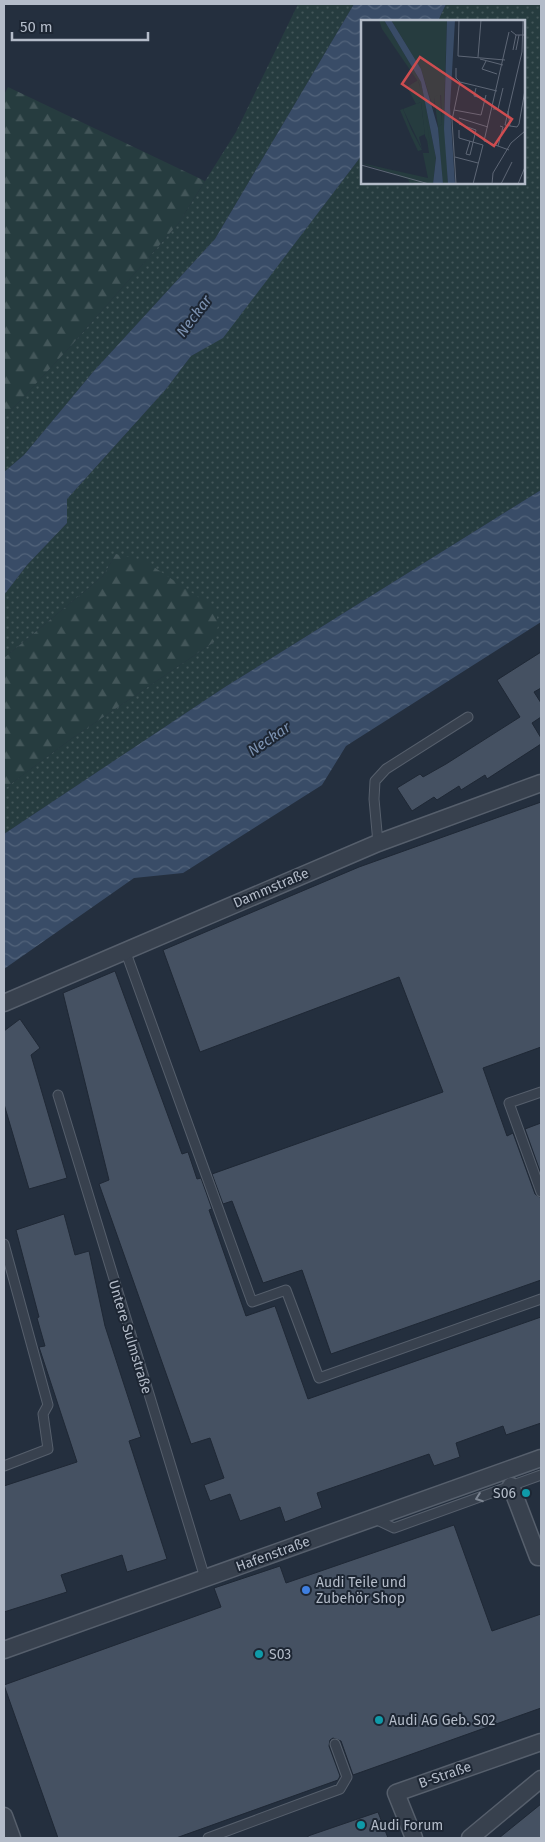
<svg xmlns="http://www.w3.org/2000/svg" width="545" height="1842" font-family="'Fira Sans',sans-serif">
  <defs>
    <pattern id="grass-dots" width="8" height="8" patternUnits="userSpaceOnUse" patternTransform="scale(1.25)"><rect width="8" height="8" fill="#263c3f"/><path d="M2 2h.1M6 6h.1" fill="none" stroke="#435659" stroke-width="1.8" stroke-linecap="round"/></pattern>
    <pattern id="forest-firs" width="22" height="20" patternUnits="userSpaceOnUse" patternTransform="scale(1.25)"><rect width="22" height="20" fill="#263c3f"/><path d="M5 1l3.5 6h-7zM16 11l3.5 6h-7z" fill="#435659"/></pattern>
    <pattern id="water-waves" width="16" height="10" patternUnits="userSpaceOnUse" patternTransform="scale(1.25)"><rect width="16" height="10" fill="#394c67"/><path d="M0 5q4-4 8 0t8 0" fill="none" stroke="#53647b"/></pattern>
  </defs>
  <rect width="100%" height="100%" fill="#242f3e"/>
  <path fill="url(#grass-dots)" d="M 298,4 L 354,4 L 215,239 L 93,372 L 24,455 L 4,472 L 4,418 L 70,347 L 178,224 L 236,132 Z
    M 446,4 L 541,4 L 541,490 L 225,687 L 4,834 L 4,789 L 71,739 L 214,642 L 116,554 L 103,576 L 4,658 L 4,595 L 27,565 L 67,523 L 67,499 L 166,389 L 191,356 L 223,337 L 362,155 L 362,182 L 524,182 L 524,21 L 438,21 Z"/>
  <path fill="url(#forest-firs)" d="M 8,87 L 205,181 L 178,224 L 70,347 L 4,418 L 4,95 Z
    M 116,554 L 145,561 L 216,609 L 218,626 L 214,642 L 71,739 L 4,789 L 4,658 L 103,576 Z"/>
  <path fill="url(#water-waves)" d="M 354,4 L 446,4 L 438,21 L 362,21 L 362,155 L 223,338 L 191,356 L 166,389 L 67,499 L 67,523 L 27,565 L 4,595 L 4,472 L 24,455 L 93,372 L 215,239 Z
    M 541,490 L 541,622 L 346,746 L 322,785 L 183,873 L 134,878 L 4,969 L 4,834 L 225,687 Z"/>
  <path fill="#455162" stroke="#1f2835" d="M 541,652 L 541,688 L 534,692 L 541,703 L 541,717 L 532,723 L 541,738 L 541,744 L 487,779 L 485,775 L 461,790 L 459,786 L 437,800 L 434,797 L 412,811 L 397,788 L 420,774 L 423,777 L 446,764 L 520,717 L 497,680 Z
    M 541,802 L 541,1047 L 483,1068 L 507,1136 L 513,1133 L 535,1194 L 541,1198 L 541,1280 L 331,1354 L 302,1270 L 263,1283 L 232,1201 L 223,1204 L 212,1174 L 443,1092 L 399,977 L 200,1052 L 163,950 L 359,867 Z
    M 115,971 L 182,1154 L 188,1152 L 197,1179 L 201,1178 L 212,1209 L 209,1210 L 246,1316 L 275,1306 L 308,1399 L 541,1317 L 541,1423 L 506,1435 L 503,1426 L 456,1443 L 460,1457 L 434,1466 L 429,1454 L 317,1493 L 322,1508 L 285,1522 L 280,1507 L 240,1521 L 230,1494 L 210,1501 L 204,1485 L 224,1478 L 210,1438 L 191,1444 L 99,1184 L 109,1180 L 63,993 Z
    M 20,1019 L 40,1048 L 31,1055 L 67,1178 L 29,1189 L 4,1104 L 4,1031 Z
    M 541,1123 L 541,1174 L 525,1129 Z
    M 64,1214 L 75,1255 L 89,1251 L 105,1326 L 141,1437 L 129,1441 L 167,1559 L 127,1572 L 122,1555 L 61,1575 L 67,1592 L 4,1612 L 4,1486 L 77,1462 L 39,1347 L 45,1346 L 37,1318 L 39,1317 L 16,1230 Z
    M 454,1525 L 492,1631 L 541,1614 L 541,1708 L 353,1775 L 341,1741 L 333,1738 L 330,1740 L 329,1746 L 340,1776 L 338,1780 L 176,1838 L 58,1838 L 4,1685 L 221,1607 L 214,1588 L 280,1566 L 286,1583 Z
    M 541,1804 L 541,1838 L 499,1838 Z
    M 378,1812 L 388,1838 L 308,1838 L 308,1836 Z"/>
  <g fill="none" stroke-linecap="round" stroke-linejoin="round">
    <g stroke="#565f6c" stroke-width="11">
      <path id="lane" d="M 378,843 L 374,799 L 375,781 L 386,769 L 468,717
        M 125,950 L 252,1302 L 286,1290 L 319,1378 L 541,1299
        M 541,1092 L 509,1103 L 541,1192
        M 58,1095 L 205,1578
        M 4,1244 L 48,1405 L 43,1414 L 48,1449 L 4,1466
        M 373,1518 L 394,1528 L 541,1475
        M 208,1838 L 340,1789 L 347,1777 L 335,1744"/>
    </g>
    <g stroke="#565f6c" stroke-width="19">
      <path id="street" d="M 4,1003 L 378,843 L 541,783
        M 511,1486 L 538,1557 L 541,1557
        M 4,1650 L 541,1458
        M 4,1816 L 12,1838
        M 414,1838 L 396,1793 L 541,1742
        M 470,1838 L 541,1779"/>
    </g>
    <use href="#lane" stroke="#38414e" stroke-width="9"/>
    <use href="#street" stroke="#38414e" stroke-width="16"/>
  </g>
  <defs><path id="oneway-chevron" d="M-2-3.5L2.5 0L-2 3.5" fill="none" stroke-width="1.6" stroke-linecap="round" stroke-linejoin="round" transform="scale(1.25)"/></defs>
  <use stroke="#7c8592" href="#oneway-chevron" transform="translate(479 1498) rotate(160)"/>
  <g fill="#0f9aa8" stroke="#1d2633" stroke-width="2">
    <circle cx="526" cy="1493" r="5"/>
    <circle cx="259" cy="1654" r="5"/>
    <circle cx="379" cy="1720" r="5"/>
    <circle cx="361" cy="1825" r="5"/>
  </g>
  <circle fill="#3f7fe0" stroke="#1d2633" stroke-width="2" cx="306" cy="1590" r="5"/>
  <g text-anchor="middle" dominant-baseline="central" stroke-width="4" stroke-linejoin="round" paint-order="stroke">
    <g font-size="14" fill="#b4bcc9" stroke="#1d2633">
      <text transform="translate(271 888) rotate(-23)">Dammstraße</text>
      <text transform="translate(130 1337) rotate(73)">Untere Sulmstraße</text>
      <text transform="translate(273 1554) rotate(-20)">Hafenstraße</text>
      <text transform="translate(445 1775) rotate(-19)">B-Straße</text>
    </g>
    <g font-size="14" fill="#b4bcc9" stroke="#1d2633" text-anchor="start">
      <text x="516" y="1493" text-anchor="end">S06</text>
      <text x="316" y="1582">Audi Teile und<tspan x="316" dy="16">Zubehör Shop</tspan></text>
      <text x="269" y="1654">S03</text>
      <text x="389" y="1720">Audi AG Geb. S02</text>
      <text x="371" y="1825">Audi Forum</text>
    </g>
    <g font-size="15" font-style="italic" fill="#7c92b1" stroke="#1d2633">
      <text transform="translate(194 316) rotate(-53)">Neckar</text>
      <text transform="translate(269 739) rotate(-34)">Neckar</text>
    </g>
  </g>
  <g transform="translate(361 20)">
    <rect width="164" height="164" fill="#242f3e"/>
    <path d="M 18,0 L 23,0 L 60,62 L 75,138 L 72,164 L 49,164 L 47,159 L 0,143 L 67,158 L 61,129 L 42,89 L 60,82 L 64,114 L 58,117 L 62,133 L 68,133 L 58,63 L 21,9 ZM 30,0 L 86,0 L 83,92 L 87,164 L 82,164 L 81,160 L 77,107 L 81,104 L 80,75 L 73,78 L 73,91 L 60,49 Z" fill="#263c3f"/>
    <path d="M 57,60 L 64,86 L 69,126 L 64,116 L 60,82 L 55,84 L 46,67 ZM 79,74 L 81,104 L 77,107 L 73,77 ZM 42,89 L 50,109 L 61,130 L 57,131 L 50,116 L 39,90 Z" fill="#263c3f"/>
    <path d="M 23,0 L 30,0 L 60,49 L 77,108 L 82,164 L 72,164 L 75,138 L 60,62 ZM 86,0 L 94,0 L 89,87 L 94,164 L 87,164 L 83,109 Z" fill="#394c67"/>
    <path fill="none" stroke="#5e6776" stroke-width="1" d="M 98,0 L 97,36 L 144,40M 150,11 L 155,15 L 164,15M 148,12 L 123,121 L 148,130M 152,30 L 155,15M 155,30 L 158,15M 117,37 L 120,0M 119,39 L 142,45M 125,41 L 121,49 L 136,54M 95,48 L 95,58 L 99,62 L 91,100 L 95,164M 99,62 L 136,71M 115,68 L 113,76 L 124,79M 132,89 L 137,89 L 142,68M 93,90 L 120,95 L 125,75M 147,91 L 149,106 L 144,105 L 161,32 L 162,0M 98,98 L 127,107M 98,104 L 115,110 L 109,135 L 105,134 L 109,121M 149,106 L 156,107 L 158,104 L 164,70M 98,110 L 98,118 L 122,125 L 112,164M 137,126 L 142,107 L 139,106M 94,137 L 117,143M 0,145 L 68,164M 131,164 L 132,153 L 150,123 L 164,111M 140,164 L 151,142M 157,164 L 164,147"/>
    <path fill="#ce4d50" fill-opacity="0.15" stroke="#ce4d50" stroke-width="2.5" d="M 59,37 L 151,99 L 133,126 L 41,64 Z"/>
    <rect width="164" height="164" fill="none" stroke="#b4bcc9" stroke-width="2.5"/>
  </g>
  <rect width="545" height="1842" fill="none" stroke="#b4bcc9" stroke-width="10"/>
  <path d="M12 32v8h136v-8" fill="none" stroke="#b4bcc9" stroke-width="2.5"/>
  <text x="20" y="32" font-size="15" fill="#b4bcc9" stroke="#1d2633" stroke-width="4" paint-order="stroke">50 m</text>
</svg>
